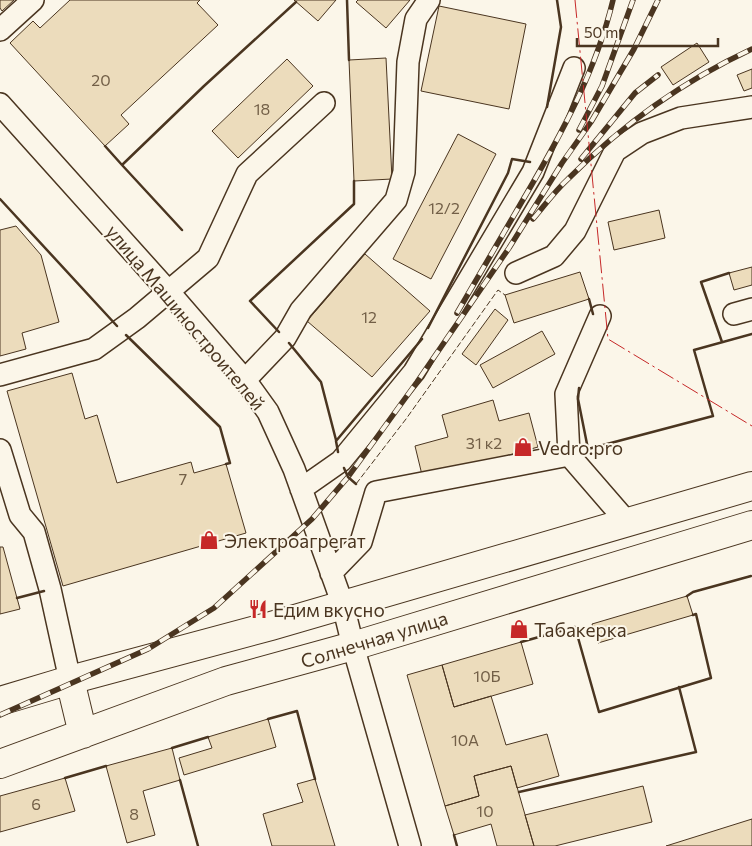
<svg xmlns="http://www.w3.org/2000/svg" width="752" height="846" font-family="Commissioner,sans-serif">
  <rect width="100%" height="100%" fill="#fbf6e9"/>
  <path fill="#ecdcbc" stroke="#4a3520" d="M 0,0 L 14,0 L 2,11 L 0,8 Z
    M 70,0 L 200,0 L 197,3 L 218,25 L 121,115 L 129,124 L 105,146 L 10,43 L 33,21 L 40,28 Z
    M 294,0 L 336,0 L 318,21 Z
    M 358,0 L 410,0 L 386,28 L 356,2 Z
    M 439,6 L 526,24 L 509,109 L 421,91 Z
    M 697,43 L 709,62 L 673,85 L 661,67 Z
    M 386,58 L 392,179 L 354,181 L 349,60 Z
    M 287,59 L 313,86 L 238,158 L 212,131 Z
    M 752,69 L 752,88 L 744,91 L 737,75 Z
    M 458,134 L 496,154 L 431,279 L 393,259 Z
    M 659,210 L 665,238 L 614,250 L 608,222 Z
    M 16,226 L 41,255 L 59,322 L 22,333 L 26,349 L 0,356 L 0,230 Z
    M 365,254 L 430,311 L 372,377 L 307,321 Z
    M 752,267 L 752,285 L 734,290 L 729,273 Z
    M 580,272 L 589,299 L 514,323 L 505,295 Z
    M 495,309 L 508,320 L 476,365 L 462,354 Z
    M 542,331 L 555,354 L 493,388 L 480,365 Z
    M 72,373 L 85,419 L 97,415 L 117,483 L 191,462 L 194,473 L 226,464 L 246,533 L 63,586 L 7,391 Z
    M 493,400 L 499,421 L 529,413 L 538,447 L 423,479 L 415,446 L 448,437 L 442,415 Z
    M 0,547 L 3,547 L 20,609 L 0,614 Z
    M 687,596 L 693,615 L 598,643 L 592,624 Z
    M 521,642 L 533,684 L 454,707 L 442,665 Z
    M 442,665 L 454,707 L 491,696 L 506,745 L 547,734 L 559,776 L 517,788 L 511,766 L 474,776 L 479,796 L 445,806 L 407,675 Z
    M 268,719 L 276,747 L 184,775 L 179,758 L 212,748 L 208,737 Z
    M 172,748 L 180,780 L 143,791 L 155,835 L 127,843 L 106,766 Z
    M 511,766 L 534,846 L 497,846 L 491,824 L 454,835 L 445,806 L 479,796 L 474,776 Z
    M 65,778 L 75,811 L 0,832 L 0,796 Z
    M 315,779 L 335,846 L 272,846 L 263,814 L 303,802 L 297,784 Z
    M 643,786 L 652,822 L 555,846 L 534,846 L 525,815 Z
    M 752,819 L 752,846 L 666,846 Z"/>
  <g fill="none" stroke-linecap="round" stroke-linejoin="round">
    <g stroke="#4a3520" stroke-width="24">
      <path id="minor" d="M 0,30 L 33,0
        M 0,104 L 168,291 L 245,380 L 268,412 L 294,469 L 343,605 L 353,646 L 410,846
        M 516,273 L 554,256 L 575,231 L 615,151 L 642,133 L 681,118 L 752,107
        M 734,314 L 752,309
        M 600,316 L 566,394 L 569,455 L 627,522
        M 0,375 L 94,349 L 137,318 L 208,258 L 247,174 L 324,103
        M 245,380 L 285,338 L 301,310 L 396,200 L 404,172 L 408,62 L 416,19 L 429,0
        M 0,450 L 20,515 L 34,532 L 50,589 L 70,680
        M 301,489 L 341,461 L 414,372 L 533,172 L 574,68
        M 331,573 L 361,542 L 376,492 L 569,455"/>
    </g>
    <g stroke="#4a3520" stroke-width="30">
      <path id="major" d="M 70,680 L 83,734
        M 0,701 L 70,680 L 271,626 L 752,486
        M 0,764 L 226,681 L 353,646 L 752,525"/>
    </g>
    <use href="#minor" stroke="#fbf6e9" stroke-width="21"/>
    <use href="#major" stroke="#fbf6e9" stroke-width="28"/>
    <g stroke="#4a3520" stroke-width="5.5">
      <path id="rail" d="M 579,130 L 602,86 L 633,0
        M 581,159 L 635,93 L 658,75
        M 533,219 C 544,206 555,191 568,179 C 622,125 683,81 752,49
        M 457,313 C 479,275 502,236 524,198 C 561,135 596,71 613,0
        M 0,715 L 148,649 L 214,608 L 312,519 L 348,477 L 417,382 L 509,248 L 562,163 L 591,122 L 634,49 L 658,0"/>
    </g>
    <use href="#rail" stroke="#fbf6e9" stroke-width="4" stroke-dasharray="11" stroke-linecap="butt"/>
    <path stroke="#4a3520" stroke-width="1" stroke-dasharray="6 2.5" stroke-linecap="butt" d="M 356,484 L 406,419 L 498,290 L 505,295"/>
    <path stroke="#4a3520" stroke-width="2.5" d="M 347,0 L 349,60
      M 547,107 L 561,27 L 557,0
      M 105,146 L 122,165
      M 0,199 L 117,326
      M 182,230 L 122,165 L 204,86 L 296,2
      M 589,299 L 593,314
      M 428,328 L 508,173 L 512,159 L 530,162
      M 279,332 L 250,301 L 354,204 L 354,181
      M 126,335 L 220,427 L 230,463 L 226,464
      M 722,342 L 701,282 L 729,273
      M 289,343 L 321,382 L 336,440
      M 579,388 L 578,399 L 588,449 L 713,416 L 694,350 L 752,334
      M 338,452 L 336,441 L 422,339
      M 344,468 L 348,477 L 356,484
      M 687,596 L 693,592 L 751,576
      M 17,598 L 44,591
      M 521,642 L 575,627 L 599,712 L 711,678 L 696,614 L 693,615
      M 268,719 L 297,711 L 315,779
      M 172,748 L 208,737
      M 65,778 L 106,766
      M 180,780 L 198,846
      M 519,792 L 696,752 L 679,687
      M 454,835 L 457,846"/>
    <path stroke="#c62828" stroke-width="1" stroke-dasharray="18 4 2.5 4" stroke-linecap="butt" d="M 575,0 L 608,339 L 752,426"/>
  </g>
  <defs>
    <g id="shop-bare" transform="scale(1.5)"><path d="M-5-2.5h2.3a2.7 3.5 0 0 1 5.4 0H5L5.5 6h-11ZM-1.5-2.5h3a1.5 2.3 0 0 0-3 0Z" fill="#c62828" stroke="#fbf6e9" stroke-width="2.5" paint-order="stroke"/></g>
    <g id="restaurant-bare" transform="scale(1.5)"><path d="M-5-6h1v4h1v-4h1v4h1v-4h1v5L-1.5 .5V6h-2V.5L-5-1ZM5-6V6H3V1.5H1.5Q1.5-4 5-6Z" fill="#c62828" stroke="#fbf6e9" stroke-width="2.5" paint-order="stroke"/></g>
  </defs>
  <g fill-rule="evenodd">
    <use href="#shop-bare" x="523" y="447"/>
    <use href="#shop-bare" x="209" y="540"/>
    <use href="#restaurant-bare" x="258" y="609"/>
    <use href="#shop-bare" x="519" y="629"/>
  </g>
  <g text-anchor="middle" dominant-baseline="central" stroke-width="4" stroke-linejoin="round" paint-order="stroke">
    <g font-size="16" fill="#725f47">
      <text x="101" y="79">20</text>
      <text x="262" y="108">18</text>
      <text x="444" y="207">12/2</text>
      <text x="369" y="316">12</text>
      <text x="484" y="442">31 к2</text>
      <text x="183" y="478">7</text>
      <text x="487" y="675">10Б</text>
      <text x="465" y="739">10А</text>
      <text x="36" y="803">6</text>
      <text x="485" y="810">10</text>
      <text x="134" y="813">8</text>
    </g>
    <g font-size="19" fill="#4a3520" stroke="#fbf6e9">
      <text transform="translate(186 317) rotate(50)">улица Машиностроителей</text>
      <text transform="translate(374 639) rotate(-17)">Солнечная улица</text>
    </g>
    <g font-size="19" fill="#4a3520" stroke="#fbf6e9" text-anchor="start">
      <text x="538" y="447">Vedro.pro</text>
      <text x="224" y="540">Электроагрегат</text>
      <text x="273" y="609">Едим вкусно</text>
      <text x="534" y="629">Табакерка</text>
    </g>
  </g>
  <path d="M577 38v8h141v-8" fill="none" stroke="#4a3520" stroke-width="2.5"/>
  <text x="584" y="38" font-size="15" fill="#4a3520" stroke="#fbf6e9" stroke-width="4" paint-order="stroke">50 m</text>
</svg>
